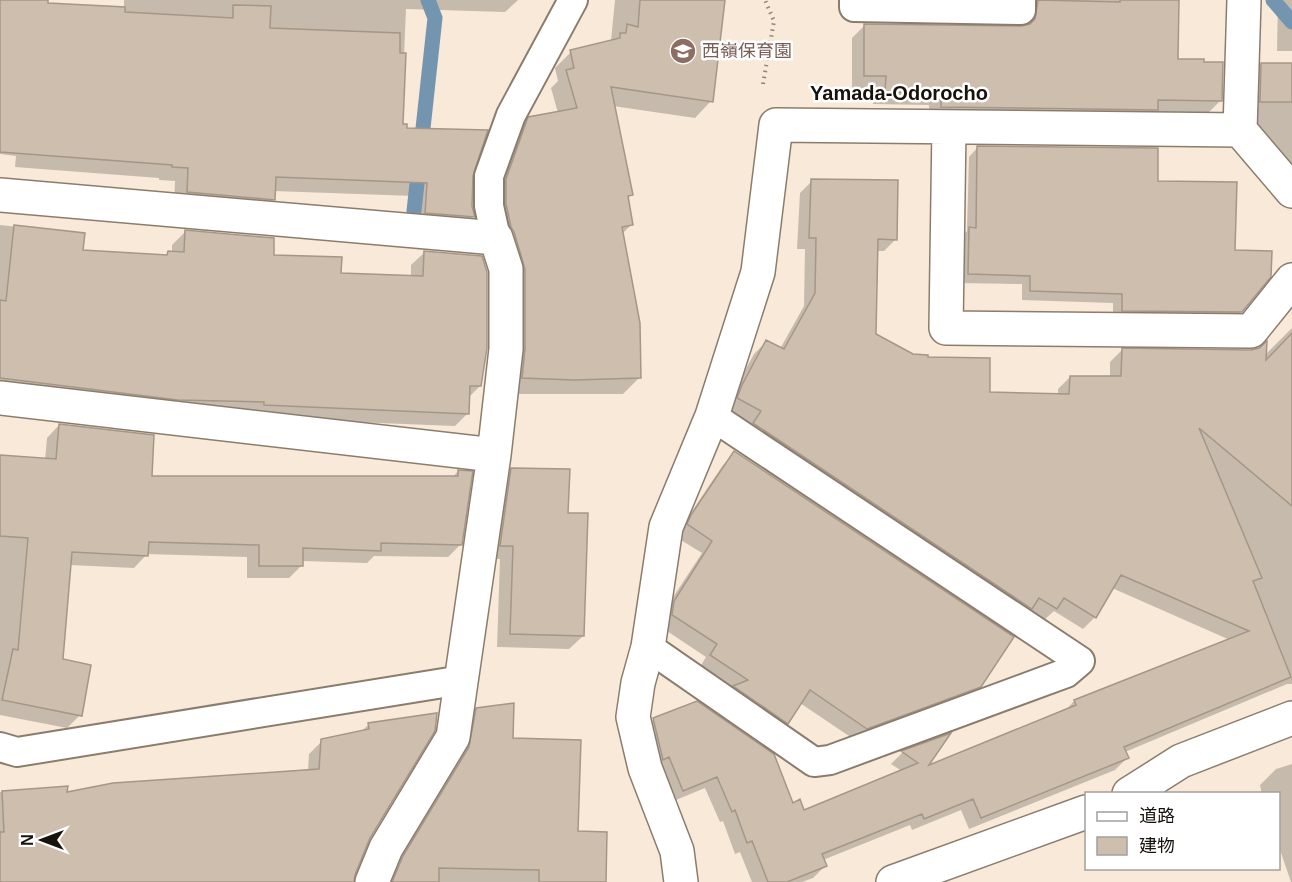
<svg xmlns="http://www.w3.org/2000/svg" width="1292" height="882" font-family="Helvetica,'Noto Sans JP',sans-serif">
  <rect width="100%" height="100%" fill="#f8e9d8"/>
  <path fill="#0003" d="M 4,0 L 36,0 L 46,4 L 124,9 L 124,0 L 518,0 L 505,12 L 406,9 L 401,126 L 471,175 L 473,217 L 460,230 L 413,226 L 414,196 L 274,191 L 274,199 L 260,213 L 174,205 L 175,181 L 159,180 L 159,178 L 15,167 L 16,156 L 0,154 L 0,1 Z
    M 615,0 L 723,0 L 711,101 L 695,118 L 613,106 L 632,194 L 627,199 L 632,224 L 622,234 L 639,378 L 623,394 L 506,394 L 490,221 L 512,136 L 529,119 L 558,113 L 551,88 L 558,81 L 555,68 L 571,52 L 611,41 Z
    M 1019,0 L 1178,0 L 1177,60 L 1221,100 L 1208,113 L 1154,112 L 1144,122 L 929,119 L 929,105 L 873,104 L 874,88 L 852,88 L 852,38 L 865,25 L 1024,27 L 1026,13 Z
    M 1278,0 L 1292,0 L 1292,51 L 1277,51 Z
    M 1261,64 L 1292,65 L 1292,169 L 1252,126 L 1245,81 Z
    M 978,147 L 1157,183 L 1234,251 L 1241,311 L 1231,321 L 1113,320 L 1113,303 L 1022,300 L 1022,284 L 959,283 L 960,238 L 967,231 L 969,157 Z
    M 812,181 L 896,239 L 884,251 L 876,251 L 874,335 L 988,394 L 1058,395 L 1058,389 L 1070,377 L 1110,378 L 1110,362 L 1122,350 L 1265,355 L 1292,328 L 1292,684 L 1287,684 L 1125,752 L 1127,758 L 1115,770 L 969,829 L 961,810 L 912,830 L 910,825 L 823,860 L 825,866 L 813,878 L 802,882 L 752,882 L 740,852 L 735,854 L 723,821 L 720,822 L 705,788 L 671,802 L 641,732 L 653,720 L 804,812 L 902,771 L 891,764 L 902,753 L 947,736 L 926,768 L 1064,712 L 1074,701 L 1230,640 L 1112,588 L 1095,617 L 1083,629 L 1054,611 L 1044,620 L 742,436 L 750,423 L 726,411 L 730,398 L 754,354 L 766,342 L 780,349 L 804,306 L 805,249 L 797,249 L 800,193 Z
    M 0,225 L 83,234 L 81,252 L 164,257 L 168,253 L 172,253 L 172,245 L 186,231 L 340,274 L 411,277 L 411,265 L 425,252 L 480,386 L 469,397 L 468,413 L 455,426 L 251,418 L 0,392 Z
    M 59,425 L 151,478 L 452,478 L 458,471 L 461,544 L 448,557 L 374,556 L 367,563 L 302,561 L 302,565 L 289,578 L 247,578 L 247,557 L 147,554 L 134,568 L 70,565 L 61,660 L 80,715 L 67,728 L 0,715 L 0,456 L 45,460 L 47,438 Z
    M 735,453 L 980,686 L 967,698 L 855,740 L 800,703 L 787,723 L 775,735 L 700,667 L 706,657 L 661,627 L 662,614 L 702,553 L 676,537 L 680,529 L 723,465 Z
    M 512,469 L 566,514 L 583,636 L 569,649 L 497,647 L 500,559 L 487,559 L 498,483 Z
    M 477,710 L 511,740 L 577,833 L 604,882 L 386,882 L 464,723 Z
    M 436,715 L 369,838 L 352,882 L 0,882 L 0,792 L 66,788 L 65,794 L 308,771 L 309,754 L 322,741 L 360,733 L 369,724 Z
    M 1292,764 L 1292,882 L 1291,882 L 1278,844 L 1278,794 L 1262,794 L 1260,785 L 1276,769 Z"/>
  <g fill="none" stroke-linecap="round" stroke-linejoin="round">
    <path stroke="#7395b0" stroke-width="15" d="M 1273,0 L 1292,22
      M 414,211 L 435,18 L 428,0"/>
  </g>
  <path fill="#cdbeae" stroke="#a59787" stroke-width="1.5" d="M 0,0 L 48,0 L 48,3 L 125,7 L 125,12 L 233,18 L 233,5 L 271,6 L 270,28 L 400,33 L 400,53 L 406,53 L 403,124 L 407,124 L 407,128 L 488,130 L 473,176 L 472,206 L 475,217 L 425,213 L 427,183 L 276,177 L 275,200 L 187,192 L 188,168 L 172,167 L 172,165 L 0,152 Z
    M 640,0 L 725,0 L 713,102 L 611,87 L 633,195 L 628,196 L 633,225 L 622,227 L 640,323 L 641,378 L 574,380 L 522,378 L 525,349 L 525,269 L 514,232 L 511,227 L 506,204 L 506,179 L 528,117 L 577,108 L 566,70 L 574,68 L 570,50 L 620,38 L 620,33 L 626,33 L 627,24 L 638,27 Z
    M 1038,0 L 1120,2 L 1120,0 L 1179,0 L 1178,59 L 1204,59 L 1204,62 L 1223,62 L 1222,101 L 1158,100 L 1158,110 L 941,107 L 941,93 L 885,92 L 886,76 L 864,76 L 864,24 L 1021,26 L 1030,24 L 1035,19 Z
    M 1261,63 L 1292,63 L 1292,102 L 1260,102 Z
    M 977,146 L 1158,148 L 1158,181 L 1237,182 L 1235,250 L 1272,251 L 1271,277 L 1242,312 L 1122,311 L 1122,294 L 1030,291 L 1030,276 L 968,274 L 969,227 L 976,228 Z
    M 811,179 L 898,180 L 897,240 L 878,239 L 876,334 L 913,354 L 928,355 L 928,357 L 990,358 L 990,392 L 1069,394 L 1070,376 L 1121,376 L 1122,348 L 1251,350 L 1259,348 L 1267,341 L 1266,360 L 1292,333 L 1292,506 L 1199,428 L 1262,578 L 1253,581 L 1291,677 L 1124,747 L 1129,758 L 981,818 L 973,799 L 924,819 L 922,814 L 822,854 L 827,866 L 787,882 L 768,882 L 752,841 L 747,843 L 735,810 L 732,812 L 717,777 L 683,791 L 669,757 L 663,760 L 653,718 L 697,701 L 774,754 L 793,803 L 800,799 L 804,810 L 918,763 L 901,751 L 951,733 L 929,765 L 1076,705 L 1074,700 L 1249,631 L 1121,575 L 1096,618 L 1064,598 L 1057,609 L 1039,598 L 1032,609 L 753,423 L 761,411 L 737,398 L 742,385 L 766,340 L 784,349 L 815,293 L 816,238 L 809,238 Z
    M 14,225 L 85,233 L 83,250 L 167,255 L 168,251 L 184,252 L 185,230 L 274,238 L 274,255 L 342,257 L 341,273 L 423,276 L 424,251 L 482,256 L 487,272 L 487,348 L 481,386 L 470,386 L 469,414 L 264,405 L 264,402 L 178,400 L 0,378 L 0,300 L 6,301 Z
    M 59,424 L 154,435 L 152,476 L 458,476 L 458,470 L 473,471 L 462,545 L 381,543 L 381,551 L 303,548 L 303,566 L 259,566 L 259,545 L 149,542 L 148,556 L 72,552 L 63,659 L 91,665 L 82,716 L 2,700 L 13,649 L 18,650 L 28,538 L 0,536 L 0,455 L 56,459 Z
    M 734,451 L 1014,637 L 981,687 L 867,729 L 810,690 L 788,724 L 733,686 L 748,680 L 710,655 L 717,644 L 672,615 L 674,601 L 712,541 L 687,524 L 691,515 Z
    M 511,468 L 570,469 L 568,513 L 588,513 L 584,636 L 510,634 L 513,546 L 500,546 Z
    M 514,703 L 513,738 L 581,740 L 578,831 L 607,832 L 606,882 L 539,882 L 539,870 L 439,868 L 439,882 L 392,882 L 403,856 L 469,747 L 476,708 Z
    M 437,713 L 435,731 L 370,838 L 355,875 L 354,882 L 0,882 L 0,832 L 4,832 L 2,791 L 68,786 L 67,792 L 113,783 L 319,769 L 321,739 L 369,729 L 368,723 Z"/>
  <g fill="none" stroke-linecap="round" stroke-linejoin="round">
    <g stroke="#8b7d6e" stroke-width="32">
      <path id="service" d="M 854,0 L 854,7 L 1021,10 L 1021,0
        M 496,238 L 489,206 L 489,176 L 511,115 L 573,0
        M 648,647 L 814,762 L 830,760 L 1066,673 L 1080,661 L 712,416
        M 0,747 L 17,752 L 462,680"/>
    </g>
    <g stroke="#8b7d6e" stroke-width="36">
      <path id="minor" d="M 1244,0 L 1240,130 L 1292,191
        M 949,127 L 946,328 L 1251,331 L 1292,280
        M 0,195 L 496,238 L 506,269 L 506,349 L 494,455 L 453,737 L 386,848 L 372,882
        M 0,398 L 494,455
        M 1129,794 L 1181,761 L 1292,718
        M 681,882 L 677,851 L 645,768 L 633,717 L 638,683 L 648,647 L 666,527 L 712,416 L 758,272 L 776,125 L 1240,130
        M 893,882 L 1086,812"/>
    </g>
    <path stroke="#8e8478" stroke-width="4" stroke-dasharray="1.5 4.5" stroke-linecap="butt" d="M 763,84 L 774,21 L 765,0"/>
    <use href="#service" stroke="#fff" stroke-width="28"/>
    <use href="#minor" stroke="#fff" stroke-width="33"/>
  </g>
  <defs>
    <g id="school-disc" transform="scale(1.35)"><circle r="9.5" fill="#8d6e63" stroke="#fff"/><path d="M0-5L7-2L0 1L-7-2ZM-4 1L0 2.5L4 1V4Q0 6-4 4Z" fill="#fff"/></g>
  </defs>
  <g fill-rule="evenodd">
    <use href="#school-disc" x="683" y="51"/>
  </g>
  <g text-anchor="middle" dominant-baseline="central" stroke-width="5" stroke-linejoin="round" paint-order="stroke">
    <g font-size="18" fill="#785e54" stroke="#fff" text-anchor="start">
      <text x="702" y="51">西嶺保育園</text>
    </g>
    <g font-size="20" font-weight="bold" fill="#17120c" stroke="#fff">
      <text x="899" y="93">Yamada-Odorocho</text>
    </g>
  </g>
  <rect x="1085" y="792" width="195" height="78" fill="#ffffff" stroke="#a2a09e" stroke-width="1.5"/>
  <rect x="1097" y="812" width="30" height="9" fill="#ffffff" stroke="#a2a09e" stroke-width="1.5"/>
  <text x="1139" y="822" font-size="18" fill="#17120c">道路</text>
  <rect x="1097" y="837" width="30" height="18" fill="#cdbeae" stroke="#a2a09e" stroke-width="1.5"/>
  <text x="1139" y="852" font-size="18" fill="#17120c">建物</text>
  <g transform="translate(42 840) rotate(270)" stroke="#ffffff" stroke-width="4.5" paint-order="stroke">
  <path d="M0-4.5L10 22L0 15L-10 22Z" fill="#17120c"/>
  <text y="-9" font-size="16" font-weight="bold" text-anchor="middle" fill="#17120c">N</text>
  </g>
</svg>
